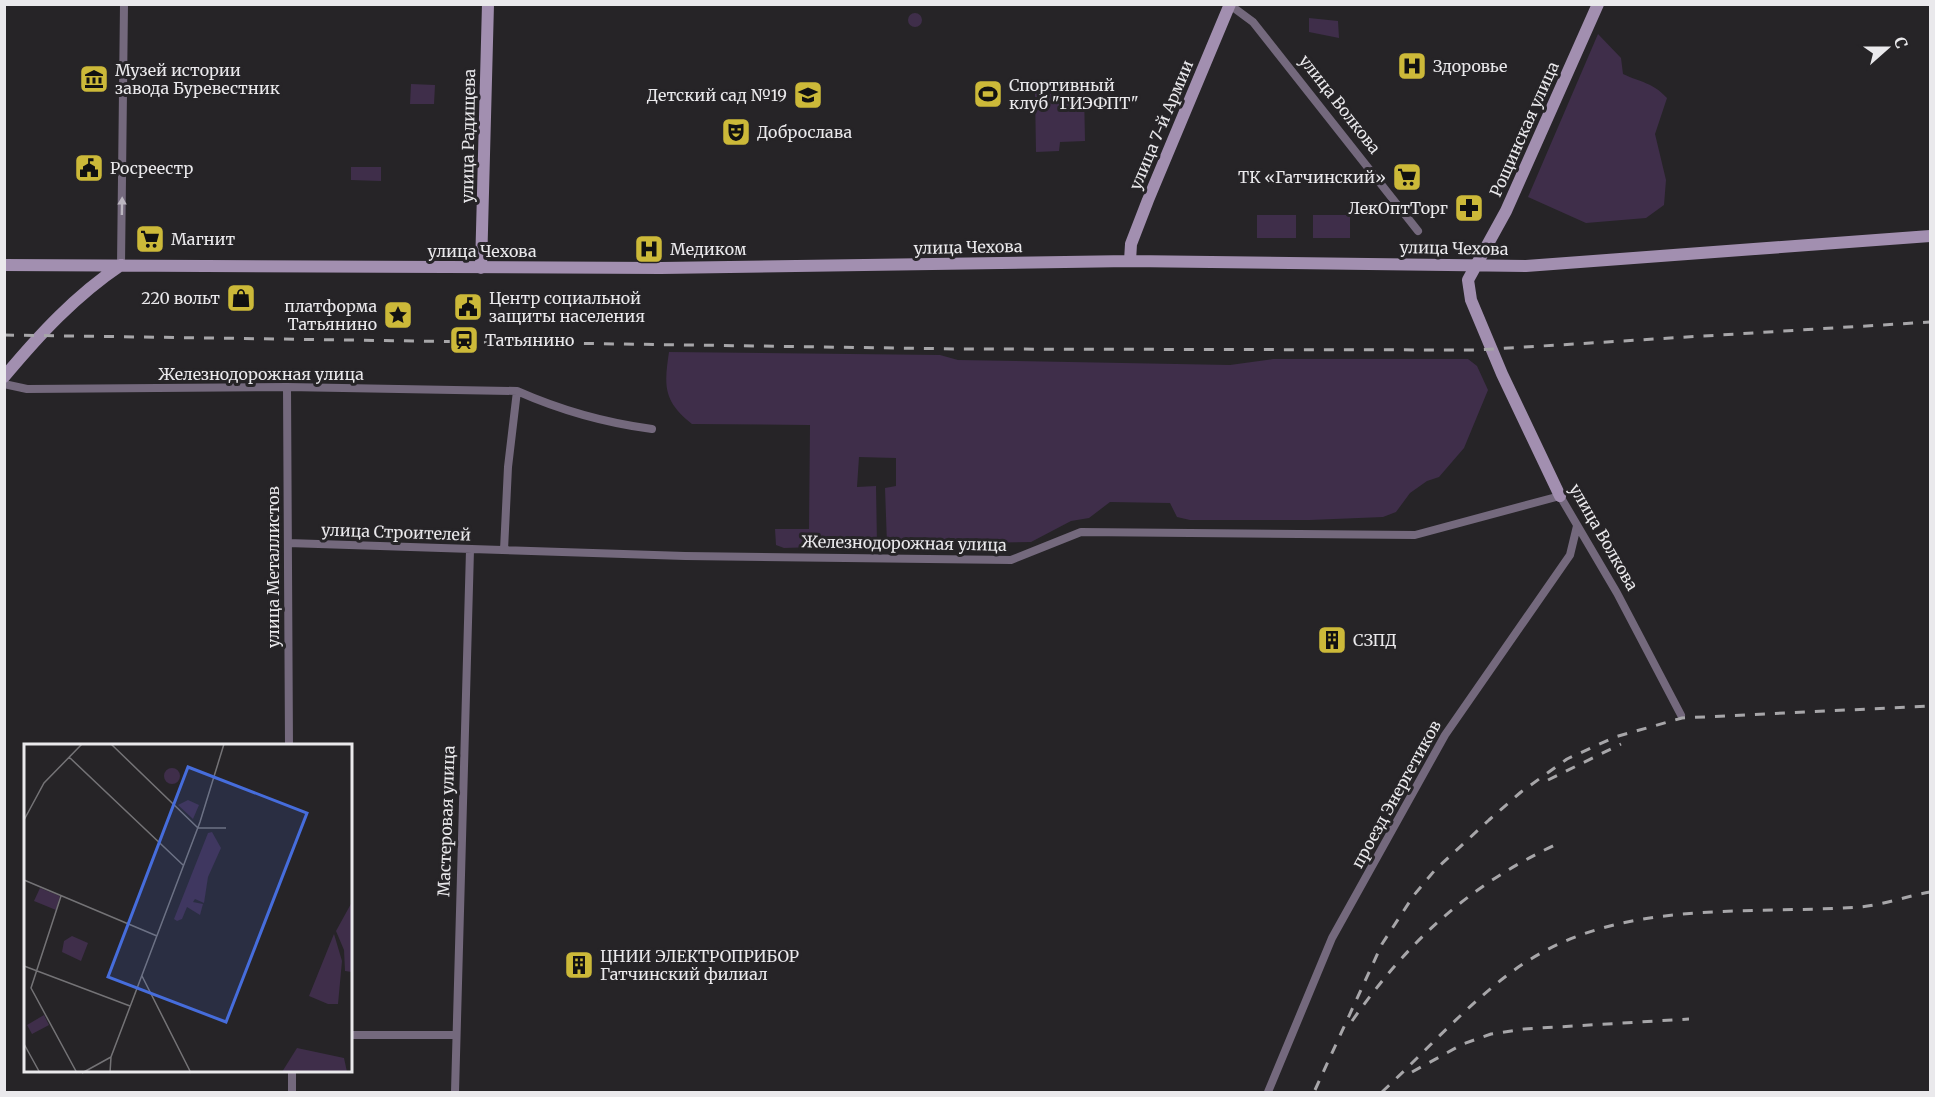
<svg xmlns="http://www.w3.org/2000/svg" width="1935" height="1097" font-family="Merriweather,serif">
  <rect width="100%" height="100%" fill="#262427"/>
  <path fill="#3f2e4a" d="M908 20a7 7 0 1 1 14 0a7 7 0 1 1-14 0Z
    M 1309,18 L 1338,21 L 1339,38 L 1309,32 Z
    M 1598,34 L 1621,58 L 1623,74 C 1642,83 1652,82 1667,98 L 1655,134 L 1666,180 L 1664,205 L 1646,218 L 1586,223 L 1528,197 Z
    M 411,84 L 435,85 L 434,104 L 410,104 Z
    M 1084,92 L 1085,141 L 1060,142 L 1059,151 L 1036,152 L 1035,93 Z
    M 351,167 L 381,167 L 381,181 L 351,180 Z
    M 1257,215 L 1296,215 L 1296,238 L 1257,238 Z
    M 1313,215 L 1350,215 L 1350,238 L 1313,238 Z
    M 669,352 L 940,355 L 958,360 L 1230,365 L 1273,359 L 1468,359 L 1477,366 L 1488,390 L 1464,448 L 1439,477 L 1427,481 L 1410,493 L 1396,512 L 1383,517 L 1310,520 L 1190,520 L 1177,517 L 1170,503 L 1110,502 L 1089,518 L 1071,521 L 1031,542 L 887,544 L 885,488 L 896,486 L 896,458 L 859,457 L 857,487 L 876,486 L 877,545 L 784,548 L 776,545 L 775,529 L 809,529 L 810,425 L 692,424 C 663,401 664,386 669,352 Z"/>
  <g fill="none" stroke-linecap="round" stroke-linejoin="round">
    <path stroke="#74697d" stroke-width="8" d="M 1230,5 L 1253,22 L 1418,231
      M 121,265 L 124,4
      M 4,384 L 27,389 L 287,387 L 517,391 C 560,410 606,423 652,429
      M 287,387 L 289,746
      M 288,543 L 685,556 L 1011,560 L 1081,532 L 1415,535 L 1560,496 L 1617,593 L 1681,715
      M 504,550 L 508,467 L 517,391
      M 351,1035 L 455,1035
      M 292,1072 L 292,1092
      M 455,1092 L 470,550
      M 1268,1092 L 1332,938 L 1445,735 L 1570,555 L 1577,526"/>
    <path stroke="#a28fb0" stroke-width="12" d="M 1130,261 L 1131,244 L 1148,200 L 1230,4
      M 4,265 L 661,268 L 1130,261 L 1526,266 L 1930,236
      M 481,268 L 488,4
      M 4,377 C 40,334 75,296 121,265
      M 1560,496 L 1502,374 L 1471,300 L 1468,280 L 1506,211 L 1598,4"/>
    <path stroke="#a7a6a9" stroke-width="3" stroke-dasharray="10 10" stroke-linecap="butt" d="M 4,335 L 962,349 L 1477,350 L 1930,322
      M 1548,780 L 1621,744
      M 1352,1021 C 1409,940 1469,885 1559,843
      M 1412,1072 L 1463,1044 L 1491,1034 L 1524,1029 L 1689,1019
      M 1315,1090 L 1382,944 L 1414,895 L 1435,870 L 1489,820 L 1521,792 L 1567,759 L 1615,737 L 1682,718 L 1930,706
      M 1382,1092 C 1425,1052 1475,996 1523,964 C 1621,898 1747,915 1859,907 C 1883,905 1907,896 1930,892"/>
  </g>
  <defs><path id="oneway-solid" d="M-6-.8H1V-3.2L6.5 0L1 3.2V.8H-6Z" transform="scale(1.5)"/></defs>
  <use fill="#bbb6c0" href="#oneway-solid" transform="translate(122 206) rotate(-89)"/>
  <defs>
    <g id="hospital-square" transform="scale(1.5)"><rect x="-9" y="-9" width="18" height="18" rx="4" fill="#ccb939" stroke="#262427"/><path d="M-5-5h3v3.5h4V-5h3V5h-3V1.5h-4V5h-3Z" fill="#111"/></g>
    <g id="museum-square" transform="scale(1.5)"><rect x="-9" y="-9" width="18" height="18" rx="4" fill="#ccb939" stroke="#262427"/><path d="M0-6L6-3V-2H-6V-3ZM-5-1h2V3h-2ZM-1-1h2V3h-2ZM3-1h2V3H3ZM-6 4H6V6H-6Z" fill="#111"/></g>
    <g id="stadium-square" transform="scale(1.5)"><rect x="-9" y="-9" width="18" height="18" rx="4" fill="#ccb939" stroke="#262427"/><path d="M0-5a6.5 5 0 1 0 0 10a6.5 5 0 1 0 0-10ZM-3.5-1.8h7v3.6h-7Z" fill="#111"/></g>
    <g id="school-square" transform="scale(1.5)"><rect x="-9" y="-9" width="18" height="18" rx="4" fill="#ccb939" stroke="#262427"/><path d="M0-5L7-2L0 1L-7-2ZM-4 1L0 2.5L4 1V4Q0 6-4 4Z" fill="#111"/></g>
    <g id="theatre-square" transform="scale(1.5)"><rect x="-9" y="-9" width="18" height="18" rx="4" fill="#ccb939" stroke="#262427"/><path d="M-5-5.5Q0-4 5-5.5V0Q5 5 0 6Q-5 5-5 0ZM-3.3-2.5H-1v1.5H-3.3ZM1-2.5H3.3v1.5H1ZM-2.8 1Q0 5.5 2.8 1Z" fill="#111"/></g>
    <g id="civic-square" transform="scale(1.5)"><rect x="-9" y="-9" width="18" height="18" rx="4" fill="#ccb939" stroke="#262427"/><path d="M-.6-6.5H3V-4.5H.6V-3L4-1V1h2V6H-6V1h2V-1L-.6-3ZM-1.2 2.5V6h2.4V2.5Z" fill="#111"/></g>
    <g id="supermarket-square" transform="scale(1.5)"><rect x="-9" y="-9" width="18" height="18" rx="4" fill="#ccb939" stroke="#262427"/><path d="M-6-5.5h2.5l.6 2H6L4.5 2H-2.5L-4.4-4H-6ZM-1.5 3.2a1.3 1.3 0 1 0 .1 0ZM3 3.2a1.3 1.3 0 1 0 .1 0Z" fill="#111"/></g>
    <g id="pharmacy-square" transform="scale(1.5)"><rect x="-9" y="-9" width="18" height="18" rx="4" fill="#ccb939" stroke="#262427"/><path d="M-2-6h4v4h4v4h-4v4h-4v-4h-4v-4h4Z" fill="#111"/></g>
    <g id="shop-square" transform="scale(1.5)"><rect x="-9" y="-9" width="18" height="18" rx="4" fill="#ccb939" stroke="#262427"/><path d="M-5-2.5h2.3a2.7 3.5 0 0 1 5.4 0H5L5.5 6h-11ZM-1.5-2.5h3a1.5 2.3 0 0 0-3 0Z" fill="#111"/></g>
    <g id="sight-square" transform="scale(1.5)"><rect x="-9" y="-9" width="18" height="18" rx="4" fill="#ccb939" stroke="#262427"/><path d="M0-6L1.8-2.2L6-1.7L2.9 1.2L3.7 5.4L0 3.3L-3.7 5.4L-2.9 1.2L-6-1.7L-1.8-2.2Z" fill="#111"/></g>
    <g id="station-square" transform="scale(1.5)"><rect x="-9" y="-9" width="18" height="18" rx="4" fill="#ccb939" stroke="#262427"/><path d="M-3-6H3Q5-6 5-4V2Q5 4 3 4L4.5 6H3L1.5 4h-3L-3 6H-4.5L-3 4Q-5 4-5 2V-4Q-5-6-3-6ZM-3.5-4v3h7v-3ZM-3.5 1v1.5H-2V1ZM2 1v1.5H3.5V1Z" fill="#111"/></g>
    <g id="building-square" transform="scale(1.5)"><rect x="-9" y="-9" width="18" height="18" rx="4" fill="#ccb939" stroke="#262427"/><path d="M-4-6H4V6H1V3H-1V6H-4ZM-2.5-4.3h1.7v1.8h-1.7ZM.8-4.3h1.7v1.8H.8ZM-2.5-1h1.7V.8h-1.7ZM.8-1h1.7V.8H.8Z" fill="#111"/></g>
  </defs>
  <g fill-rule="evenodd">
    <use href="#hospital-square" x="1412" y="66"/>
    <use href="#museum-square" x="94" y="79"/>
    <use href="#stadium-square" x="988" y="94"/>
    <use href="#school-square" x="808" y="95"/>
    <use href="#theatre-square" x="736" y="132"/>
    <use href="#civic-square" x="89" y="168"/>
    <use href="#supermarket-square" x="1407" y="177"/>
    <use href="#pharmacy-square" x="1469" y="208"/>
    <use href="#supermarket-square" x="150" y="239"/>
    <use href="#hospital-square" x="649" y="249"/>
    <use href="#shop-square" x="241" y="298"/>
    <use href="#civic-square" x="468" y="307"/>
    <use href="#sight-square" x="398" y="315"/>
    <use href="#station-square" x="464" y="340"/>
    <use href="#building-square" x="1332" y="640"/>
    <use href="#building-square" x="579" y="965"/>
  </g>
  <g text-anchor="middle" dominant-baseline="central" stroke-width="6" stroke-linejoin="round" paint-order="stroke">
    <g font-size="16" fill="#eae9ec" stroke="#262427" text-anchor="start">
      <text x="1433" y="66">Здоровье</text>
      <text x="115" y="70">Музей истории<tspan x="115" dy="18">завода Буревестник</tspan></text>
      <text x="1009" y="85">Спортивный<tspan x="1009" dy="18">клуб "ГИЭФПТ"</tspan></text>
      <text x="787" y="95" text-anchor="end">Детский сад №19</text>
      <text x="757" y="132">Доброслава</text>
      <text x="110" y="168">Росреестр</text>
      <text x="1386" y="177" text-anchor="end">ТК «Гатчинский»</text>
      <text x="1448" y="208" text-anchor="end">ЛекОптТорг</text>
      <text x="171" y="239">Магнит</text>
      <text x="670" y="249">Медиком</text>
      <text x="220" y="298" text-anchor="end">220 вольт</text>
      <text x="489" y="298">Центр социальной<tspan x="489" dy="18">защиты населения</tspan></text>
      <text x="377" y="306" text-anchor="end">платформа<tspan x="377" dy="18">Татьянино</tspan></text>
      <text x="485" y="340">Татьянино</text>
      <text x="1353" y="640">СЗПД</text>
      <text x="600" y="956">ЦНИИ ЭЛЕКТРОПРИБОР<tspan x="600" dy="18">Гатчинский филиал</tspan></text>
    </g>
    <g font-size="16" fill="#eae9ec" stroke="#262427">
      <text transform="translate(1340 104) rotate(52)">улица Волкова</text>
      <text transform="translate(1161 125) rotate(-67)">улица 7-й Армии</text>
      <text transform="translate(1524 129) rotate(-66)">Рощинская улица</text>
      <text transform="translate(468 136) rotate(-89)">улица Радищева</text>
      <text transform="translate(968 247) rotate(-1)">улица Чехова</text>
      <text transform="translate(1454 248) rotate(1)">улица Чехова</text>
      <text x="482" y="251">улица Чехова</text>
      <text x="261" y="374">Железнодорожная улица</text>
      <text transform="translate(396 532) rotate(2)">улица Строителей</text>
      <text transform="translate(1604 537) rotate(60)">улица Волкова</text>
      <text transform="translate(904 543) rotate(1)">Железнодорожная улица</text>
      <text transform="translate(273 567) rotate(-90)">улица Металлистов</text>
      <text transform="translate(1396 794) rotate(-61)">проезд Энергетиков</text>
      <text transform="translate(446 821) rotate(-88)">Мастеровая улица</text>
    </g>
  </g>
  <g transform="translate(24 744)">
    <rect width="328" height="328" fill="#262427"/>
    <path d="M140 32a8 8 0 1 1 16 0a8 8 0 1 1-16 0ZM 164,56 L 175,61 L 169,75 L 154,61 ZM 188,88 L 197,104 L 184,133 L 180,159 L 171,155 L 169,158 L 179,160 L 176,171 L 163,163 L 158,175 L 153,177 L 150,175 L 184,89 ZM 16,144 L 36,152 L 32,166 L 10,157 ZM 328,158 L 328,228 L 321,227 L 320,206 L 312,187 ZM 310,190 L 318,217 L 314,260 L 304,260 L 285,252 ZM 48,192 L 64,199 L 57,217 L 38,208 L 40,197 ZM 20,271 L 25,281 L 8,290 L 3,281 ZM 273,304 L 320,314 L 323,328 L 258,328 Z" fill="#3f2e4a"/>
    <path fill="none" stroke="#747376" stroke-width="1.5" d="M 87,0 L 174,84M 45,13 L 159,121M 0,76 L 20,39 L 58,0M 174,84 L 202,84M 0,136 L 133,192M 37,152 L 7,244 L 53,329M 0,222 L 106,262M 118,232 L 167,329M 0,300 L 16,329M 58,329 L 87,313M 86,329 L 87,313 L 176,78 L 200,0"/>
    <path fill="#466ddc" fill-opacity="0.15" stroke="#466ddc" stroke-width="3" d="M 164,23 L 283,69 L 202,278 L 84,233 Z"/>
    <rect width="328" height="328" fill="none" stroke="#eae9ec" stroke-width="3"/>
  </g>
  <rect width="1935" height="1097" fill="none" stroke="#eae9ec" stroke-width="12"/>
  <g transform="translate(1887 48) rotate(69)" stroke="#262427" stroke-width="4.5" paint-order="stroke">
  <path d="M0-4.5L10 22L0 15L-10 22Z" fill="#eae9ec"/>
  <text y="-9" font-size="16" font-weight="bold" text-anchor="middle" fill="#eae9ec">С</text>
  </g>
</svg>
